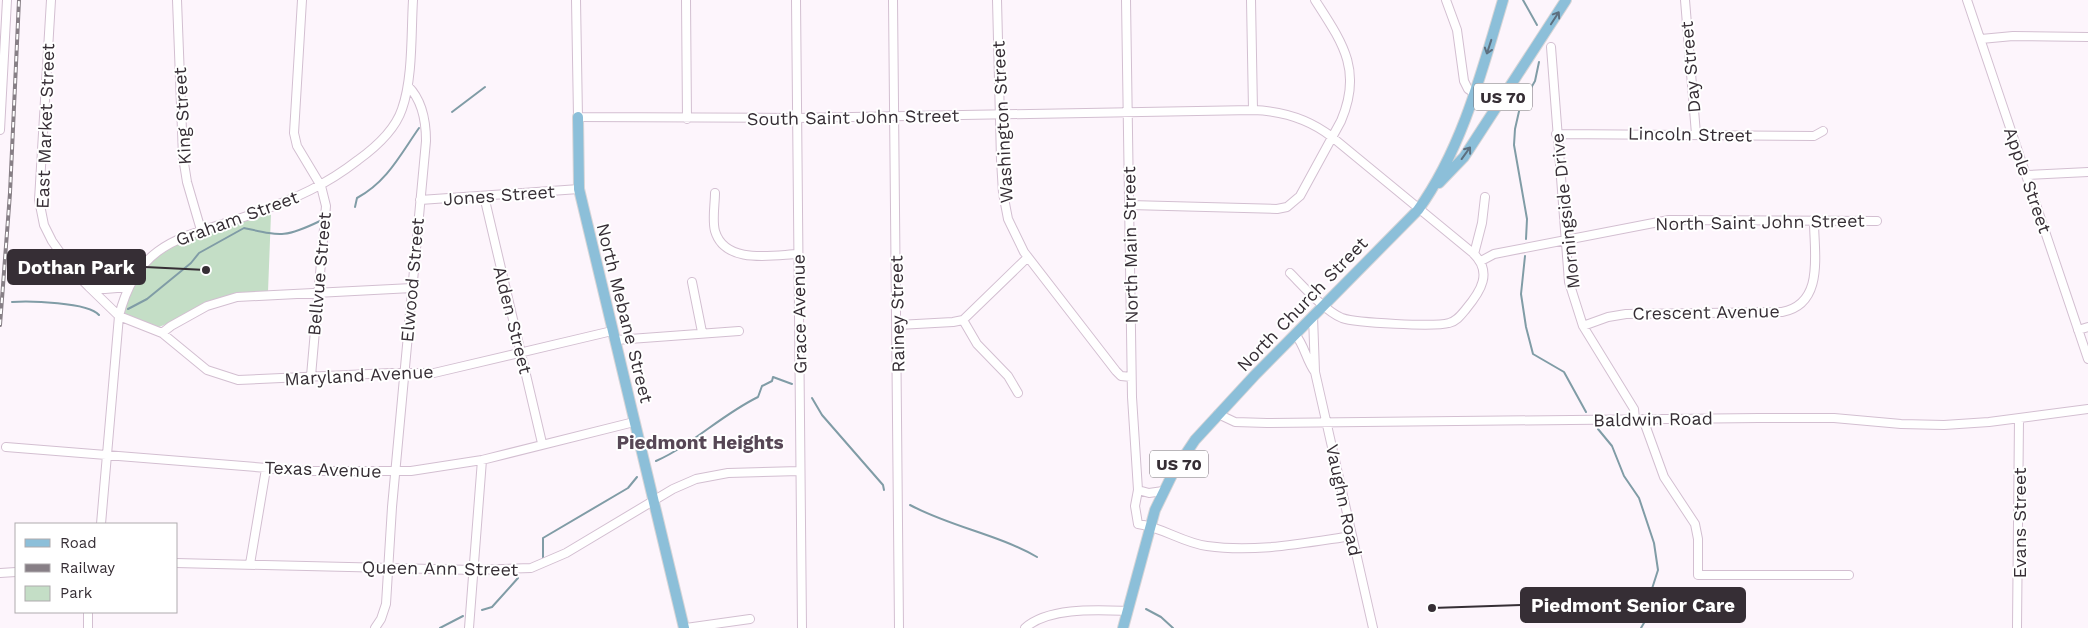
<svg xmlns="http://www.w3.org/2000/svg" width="2088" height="628" font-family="'Work Sans',sans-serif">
  <rect width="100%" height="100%" fill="#fdf5fc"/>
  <path fill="#c4dec6" d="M 271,214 L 268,292 L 239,295 L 159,327 L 126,316 L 123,310 C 150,234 203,234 271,214 Z"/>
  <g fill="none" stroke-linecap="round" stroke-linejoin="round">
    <path stroke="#809ca6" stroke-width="2" d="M 1523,0 L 1537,25
      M 452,112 L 485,87
      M 355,207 L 357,198 C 387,182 400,155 419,128
      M 1526,239 L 1527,219 L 1514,145 L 1515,129 L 1520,107 L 1535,81 L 1539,62
      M 1525,256 L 1521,294 L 1526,327 L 1533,354 L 1564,372 L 1586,412
      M 12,302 C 29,301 88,302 99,315
      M 128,309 L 147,299 L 191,263 L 199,253 L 244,228 C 281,236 285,238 320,221
      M 812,398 L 822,415 L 883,485 L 884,490
      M 1598,429 L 1612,446 L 1624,476 L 1639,498 L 1654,543 L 1658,570 L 1650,595 L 1648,616 L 1641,628
      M 656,461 C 692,445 721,415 758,397 L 762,386 L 772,381 L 773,377 L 792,384
      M 910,505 C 951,527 997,534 1037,557
      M 543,558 L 543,538 L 628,488 L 637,477
      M 1146,609 L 1161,617 L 1173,628
      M 482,610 L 492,607 L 518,578
      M 440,628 L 463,616"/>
    <g stroke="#d3bfd1" stroke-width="10">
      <path id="minor" d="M 51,0 L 39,200 L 44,225 L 52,241 L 73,271 L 89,287 L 105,289 L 129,287
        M 177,0 L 183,157 L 187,182 L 201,230
        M 302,0 L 294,133 L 297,146 L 321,186 L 326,206 L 311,376
        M 576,0 L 578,117 L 796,118 L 1253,110 C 1282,111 1309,119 1332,137 L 1473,253 C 1493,272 1481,291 1466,309 C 1461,315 1457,321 1449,323 C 1435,327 1356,323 1342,318 C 1325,311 1303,286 1290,273
        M 686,0 L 687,119
        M 796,0 L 802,628
        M 893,0 L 899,628
        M 997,0 L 1001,160 L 1003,193 L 1008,219 L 1024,252 L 1116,371 L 1121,376 L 1131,377
        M 1126,0 L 1132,397 L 1138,490 L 1135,506 L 1138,524 C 1162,527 1183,543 1207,546 C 1255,553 1304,543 1352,536
        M 1251,0 L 1253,110
        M 1446,0 L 1457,30 L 1464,81 L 1468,89 L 1474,93
        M 1685,0 L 1696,134
        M 1967,0 L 2088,359
        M 1981,39 L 2013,36 L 2088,37
        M 1551,47 L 1569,282 L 1583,326 L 1634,409 L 1635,419
        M 0,130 L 7,0
        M 1556,134 L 1814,136 L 1823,131
        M 2027,175 L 2088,172
        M 715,193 C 715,204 712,220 715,231 C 725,265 773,255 798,254
        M 484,196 L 542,443
        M 420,200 L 579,189
        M 1130,205 L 1277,209 L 1287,207 L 1300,196 L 1341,121 C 1363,70 1342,42 1315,0
        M 1474,254 L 1482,223 L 1485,197
        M 1481,261 L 1494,254 L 1669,220 L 1877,221
        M 692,282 L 702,332
        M 89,287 L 119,316 L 162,333 L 207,370 L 238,380 L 391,373 L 434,373 L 612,331
        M 1313,316 L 1315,372 L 1373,628
        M 963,320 L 977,344 L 1008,376 L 1018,393
        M 898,325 L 953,322 L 963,320 L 1028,257
        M 1583,326 L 1608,317 L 1626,314 L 1782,312 C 1825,304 1814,253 1814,221
        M 2078,330 L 2088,327
        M 162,333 L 171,326 L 207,306 L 237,297 L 412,288
        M 1295,334 C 1305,346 1306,360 1315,372
        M 616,340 L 739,331
        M 1218,414 L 1235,422 L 1267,423 L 1759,418 L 1834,418 L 1901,424 L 1944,425 L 1989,422 L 2088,409
        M 1643,419 L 1664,477 L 1695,524 L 1698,539 L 1698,575 L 1849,575
        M 6,447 L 305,471 L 411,471 L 482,460 L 634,422
        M 1138,490 L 1149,493 L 1163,491
        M 101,524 L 119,316 C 139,235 192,237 258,212 C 296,198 326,185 358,160 C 376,147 395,130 402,109 C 413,78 411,33 413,0
        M 176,563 L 474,570 L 531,568 L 566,553 L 673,489 L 696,479 L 728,473 L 800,471
        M 250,564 L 266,469
        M 0,573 L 16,572
        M 88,628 L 88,612
        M 375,628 L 381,619 L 386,604 L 392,507 L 426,141 C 426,121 422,100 408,86
        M 469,628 L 482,460
        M 686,628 L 750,619
        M 1025,628 C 1049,607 1097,610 1127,611
        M 2017,628 L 2019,419"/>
    </g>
    <g stroke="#d7d5d7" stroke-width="12">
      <path id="major" d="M 578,117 L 579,189 L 684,628
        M 1439,183 L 1464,157 L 1566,0
        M 1123,628 L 1155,510 L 1173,473 L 1195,440 L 1255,375 L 1418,210 C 1462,149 1482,71 1503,0"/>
    </g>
    <use href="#minor" stroke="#fff" stroke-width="8"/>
    <use href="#major" stroke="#8cbfd9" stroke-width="10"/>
    <g stroke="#877f86" stroke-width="4">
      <path id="rail" d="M 0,325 L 10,193 L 19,0"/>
    </g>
    <use href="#rail" stroke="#fff" stroke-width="2" stroke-dasharray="5.5" stroke-linecap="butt"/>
  </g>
  <defs><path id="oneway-shaft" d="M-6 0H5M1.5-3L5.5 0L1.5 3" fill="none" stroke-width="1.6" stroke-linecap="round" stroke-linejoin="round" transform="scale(1.25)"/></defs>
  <g stroke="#5d6f7f">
    <use href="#oneway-shaft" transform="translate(1555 18) rotate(-57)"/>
    <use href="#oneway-shaft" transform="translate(1489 47) rotate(108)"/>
    <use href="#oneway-shaft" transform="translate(1466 153) rotate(-54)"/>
  </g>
  <g text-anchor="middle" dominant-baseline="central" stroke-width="4" stroke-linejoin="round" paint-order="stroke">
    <g fill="#fff" stroke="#726d72" stroke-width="1">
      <rect x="1474" y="83.5" width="58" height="27" rx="4"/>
      <rect x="1150" y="450.5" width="58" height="27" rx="4"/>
    </g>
    <g font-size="16" font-weight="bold" fill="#362e35">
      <text x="1503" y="97">US 70</text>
      <text x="1179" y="464">US 70</text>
    </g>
    <g font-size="18" fill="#362e35" stroke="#fff">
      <text transform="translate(1690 67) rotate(-95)">Day Street</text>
      <text transform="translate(182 116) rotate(-93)">King Street</text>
      <text transform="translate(853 117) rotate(-1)">South Saint John Street</text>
      <text transform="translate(1002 122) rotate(-93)">Washington Street</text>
      <text transform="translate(45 126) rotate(-88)">East Market Street</text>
      <text transform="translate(1690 134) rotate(1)">Lincoln Street</text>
      <text transform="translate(2028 180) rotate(71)">Apple Street</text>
      <text transform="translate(499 195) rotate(-4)">Jones Street</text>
      <text transform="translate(1565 211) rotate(-96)">Morningside Drive</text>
      <text transform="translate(237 218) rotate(-20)">Graham Street</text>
      <text transform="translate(1760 222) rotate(-1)">North Saint John Street</text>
      <text transform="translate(1130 245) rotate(-91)">North Main Street</text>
      <text transform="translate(319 274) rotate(-85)">Bellvue Street</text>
      <text transform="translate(412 280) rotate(-85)">Elwood Street</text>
      <text transform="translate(1302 304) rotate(-46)">North Church Street</text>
      <text transform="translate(1706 312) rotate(-1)">Crescent Avenue</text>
      <text transform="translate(625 313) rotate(76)">North Mebane Street</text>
      <text transform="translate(799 314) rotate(-91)">Grace Avenue</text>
      <text transform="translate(897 314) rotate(-91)">Rainey Street</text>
      <text transform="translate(513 320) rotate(76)">Alden Street</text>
      <text transform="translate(359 375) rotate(-3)">Maryland Avenue</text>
      <text transform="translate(1653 419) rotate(-1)">Baldwin Road</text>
      <text transform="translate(323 469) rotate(2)">Texas Avenue</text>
      <text transform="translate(1344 500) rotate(78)">Vaughn Road</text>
      <text transform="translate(2019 523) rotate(-90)">Evans Street</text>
      <text transform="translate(440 568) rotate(1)">Queen Ann Street</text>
    </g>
    <g font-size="19" font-weight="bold" fill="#574756" stroke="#fff">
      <text x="700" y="442">Piedmont Heights</text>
    </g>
  </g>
  <path fill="none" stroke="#362e35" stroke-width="2" d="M206 270L145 267M1432 608L1521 605"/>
  <g fill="#362e35" stroke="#fff" stroke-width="2">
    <circle cx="206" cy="270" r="5"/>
    <circle cx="1432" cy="608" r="5"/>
  </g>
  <g fill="#362e35" stroke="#362e35" stroke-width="2">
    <rect x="8" y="250" width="137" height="34" rx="5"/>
    <rect x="1521" y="588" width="224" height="34" rx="5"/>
  </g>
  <g font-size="19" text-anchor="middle" font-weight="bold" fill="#fff">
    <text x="76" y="274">Dothan Park</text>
    <text x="1633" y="612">Piedmont Senior Care</text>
  </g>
  <rect x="15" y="523" width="162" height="90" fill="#ffffff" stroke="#afabae"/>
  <rect x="25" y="539" width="25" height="8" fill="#8cbfd9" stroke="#afabae"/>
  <text x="60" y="548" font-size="15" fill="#362e35">Road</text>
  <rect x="25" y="564" width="25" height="8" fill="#877f86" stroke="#afabae"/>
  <text x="60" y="573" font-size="15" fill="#362e35">Railway</text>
  <rect x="25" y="586" width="25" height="15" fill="#c4dec6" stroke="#afabae"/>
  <text x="60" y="598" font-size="15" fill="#362e35">Park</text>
</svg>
